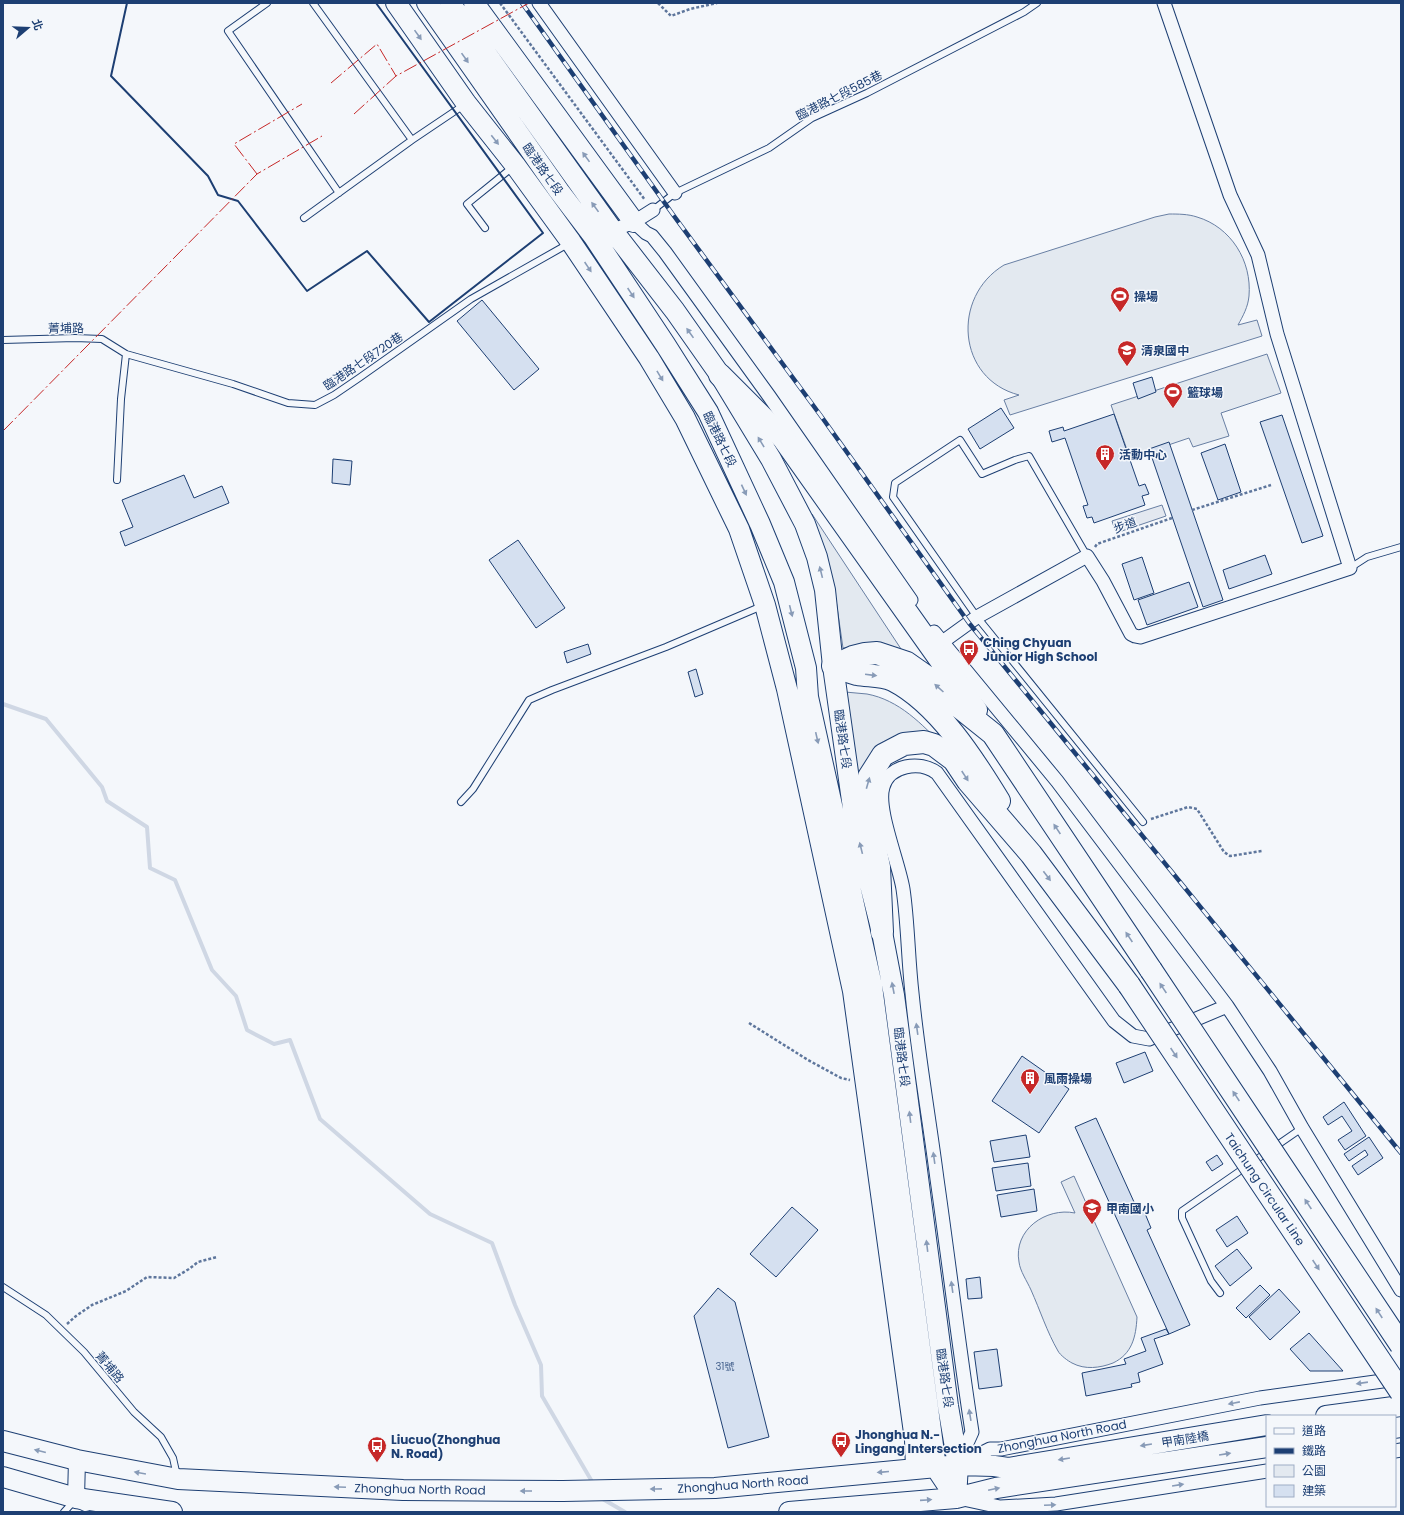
<svg xmlns="http://www.w3.org/2000/svg" width="1404" height="1515" font-family="Poppins,'Noto Sans TC',sans-serif">
  <rect width="100%" height="100%" fill="#f4f7fb"/>
  <path fill="#e3e9f0" stroke="#687fa3" d="M 1169,214 C 1178,214 1188,214 1197,217 C 1231,227 1252,261 1249,296 C 1248,307 1243,316 1238,325 L 1257,320 L 1262,336 L 1010,415 L 1004,400 L 1019,395 C 957,379 951,297 1004,265 L 1155,217 Z
    M 1267,354 L 1281,393 L 1221,413 L 1229,436 L 1193,447 L 1189,438 L 1130,458 L 1111,405 Z
    M 812,514 L 905,655 L 875,647 L 843,648 L 836,600 L 827,558 Z
    M 845,692 C 852,693 860,693 867,694 C 899,700 922,724 944,747 L 904,739 L 858,797 Z
    M 1074,1176 L 1137,1317 C 1136,1337 1132,1354 1113,1363 C 1100,1368 1085,1370 1072,1363 C 1068,1361 1060,1355 1058,1351 C 1047,1332 1040,1310 1031,1290 C 1027,1281 1020,1271 1019,1262 C 1013,1230 1046,1207 1075,1213 L 1061,1182 Z"/>
  <path fill="#e3e8f0" stroke="#687fa3" d="M 1162,505 L 1166,516 L 1116,533 L 1112,521 Z"/>
  <g fill="none" stroke-linecap="round" stroke-linejoin="round">
    <path stroke="#cfd7e4" stroke-width="4" d="M 3,704 L 46,719 L 102,787 L 107,801 L 147,827 L 150,868 L 175,880 L 212,970 L 236,996 L 247,1030 L 274,1044 L 290,1040 L 320,1119 L 430,1214 L 492,1243 L 515,1305 L 541,1365 L 542,1396 L 594,1485
      M 601,1498 L 625,1512"/>
  </g>
  <path fill="#d5e0f0" stroke="#1d3f73" d="M 482,300 L 539,369 L 514,390 L 457,321 Z
    M 1152,377 L 1156,392 L 1138,399 L 1133,383 Z
    M 1001,408 L 1014,428 L 980,449 L 968,429 Z
    M 1114,414 L 1139,486 L 1145,484 L 1149,494 L 1142,496 L 1145,505 L 1094,523 L 1092,517 L 1087,518 L 1083,506 L 1088,505 L 1065,438 L 1052,442 L 1049,431 L 1063,427 L 1064,431 Z
    M 1282,415 L 1323,536 L 1302,543 L 1260,422 Z
    M 1169,442 L 1223,600 L 1203,607 L 1149,449 Z
    M 1225,444 L 1241,492 L 1218,500 L 1201,453 Z
    M 333,459 L 352,461 L 350,485 L 332,483 Z
    M 184,475 L 194,498 L 222,486 L 229,503 L 125,546 L 120,532 L 133,527 L 122,500 Z
    M 518,540 L 565,608 L 536,628 L 489,560 Z
    M 1265,555 L 1272,574 L 1229,589 L 1223,570 Z
    M 1142,557 L 1154,593 L 1134,600 L 1122,564 Z
    M 1189,582 L 1198,607 L 1147,625 L 1138,600 Z
    M 588,644 L 591,654 L 567,663 L 564,652 Z
    M 696,669 L 703,694 L 695,697 L 688,672 Z
    M 1145,1052 L 1153,1071 L 1124,1083 L 1116,1063 Z
    M 1022,1056 L 1069,1089 L 1039,1133 L 992,1101 Z
    M 1344,1102 L 1366,1136 L 1345,1150 L 1338,1140 L 1352,1131 L 1342,1116 L 1328,1125 L 1323,1117 Z
    M 1096,1118 L 1139,1213 L 1144,1211 L 1151,1228 L 1147,1230 L 1190,1325 L 1169,1334 L 1075,1127 Z
    M 1026,1135 L 1030,1157 L 994,1162 L 990,1141 Z
    M 1369,1137 L 1383,1158 L 1358,1175 L 1352,1166 L 1368,1155 L 1365,1150 L 1349,1161 L 1344,1154 Z
    M 1217,1155 L 1223,1164 L 1212,1171 L 1206,1162 Z
    M 1028,1163 L 1031,1186 L 996,1191 L 992,1168 Z
    M 1034,1189 L 1037,1211 L 1001,1217 L 997,1195 Z
    M 792,1207 L 818,1230 L 776,1277 L 750,1254 Z
    M 1237,1216 L 1248,1233 L 1227,1247 L 1216,1230 Z
    M 1237,1249 L 1252,1268 L 1230,1286 L 1215,1266 Z
    M 980,1277 L 982,1298 L 968,1299 L 966,1279 Z
    M 1260,1285 L 1270,1295 L 1246,1318 L 1236,1308 Z
    M 718,1288 L 735,1302 L 769,1437 L 728,1448 L 694,1316 Z
    M 1279,1289 L 1300,1312 L 1270,1340 L 1249,1317 Z
    M 1166,1329 L 1169,1334 L 1154,1339 L 1163,1364 L 1138,1373 L 1140,1382 L 1131,1384 L 1132,1387 L 1086,1396 L 1082,1373 L 1126,1364 L 1124,1359 L 1146,1351 L 1141,1338 Z
    M 1309,1333 L 1343,1371 L 1310,1371 L 1290,1349 Z
    M 997,1349 L 1002,1386 L 979,1389 L 974,1352 Z"/>
  <g fill="none" stroke-linecap="round" stroke-linejoin="round">
    <g stroke="#1d3f73" stroke-width="8">
      <path id="service" d="M 267,3 L 228,31 L 339,193
        M 313,3 L 412,140
        M 653,210 L 675,193 L 769,148 L 812,118 L 867,93 L 1024,12 L 1037,3
        M 304,218 L 412,140 L 464,105
        M 485,228 L 467,204 L 514,166
        M 3,340 L 75,338 L 102,339 L 126,354 L 233,384 L 288,403 L 315,405 L 334,395 L 359,378 L 471,299 L 568,244
        M 117,480 L 121,399 L 126,354
        M 1087,556 L 1029,456 L 1015,460 L 982,474 L 960,440 L 895,483 L 893,497 L 977,617 L 1143,822
        M 1350,568 L 1367,557 L 1401,547
        M 461,802 L 473,789 L 529,700 L 552,690 L 666,647 L 762,606
        M 3,1287 L 46,1315 L 84,1352 L 134,1412 L 161,1437 L 173,1458 L 177,1476
        M 1220,1293 L 1211,1281 L 1182,1218 L 1182,1211 L 1302,1128
        M 64,1512 L 74,1501"/>
    </g>
    <g stroke="#1d3f73" stroke-width="15">
      <path id="minor" d="M 539,3 L 675,193
        M 634,222 L 646,233 L 652,236 L 665,252 L 769,396 L 911,600
        M 606,233 L 634,222 L 653,210
        M 934,632 L 1057,781 L 1227,1006 L 1270,1071 L 1302,1128 L 1401,1290
        M 941,643 L 977,617 L 1087,556 L 1103,581 L 1131,634 L 1135,636 L 1140,637 L 1350,568 L 1277,334 L 1258,255 L 1230,195 L 1164,3
        M 1395,1451 L 1401,1450
        M 958,1463 L 972,1432 C 959,1348 949,1263 937,1179 C 929,1117 918,1055 912,993 C 908,958 908,923 903,889 C 899,863 876,809 883,787 C 889,765 920,760 937,773 L 1114,1021 L 1133,1036 L 1149,1039 L 1227,1006
        M 962,1463 L 990,1449 L 1001,1449 L 1260,1398 L 1397,1379
        M 963,1499 L 1000,1507 L 1056,1504 L 1267,1471"/>
    </g>
    <g stroke="#1d3f73" stroke-width="18">
      <path id="tertiary" d="M 77,1460 L 76,1498 L 86,1503"/>
    </g>
    <g stroke="#1d3f73" stroke-width="22">
      <path id="primary" d="M 396,3 L 466,103 L 515,165 L 571,242 L 649,358 L 685,418 L 739,529 L 765,605 L 787,689 L 853,991 L 915,1440 L 916,1469
        M 427,3 L 559,191 L 594,237 L 665,344 L 708,412 L 760,524 L 784,582 L 806,668 L 808,697 L 872,986 L 936,1468 L 956,1498
        M 450,3 L 613,231 L 675,311 L 720,375 L 771,459 L 805,524 L 817,557 L 825,590 L 833,666 L 856,829 L 882,932 L 894,995 L 948,1406 L 958,1465 L 956,1498
        M 474,3 L 634,222
        M 1326,1416 L 1401,1406
        M 1395,1428 L 1401,1427
        M 3,1441 L 77,1460 L 178,1479 L 403,1490 L 563,1491 L 715,1488 L 958,1465 L 994,1466 L 1008,1468 L 1267,1425
        M 3,1477 L 76,1498 L 172,1512
        M 789,1512 L 956,1498 L 996,1488 L 1267,1447"/>
    </g>
    <g stroke="#1d3f73" stroke-width="24">
      <path id="motorway" d="M 720,375 L 783,438 L 976,710
        M 833,666 L 853,657 L 865,654 L 877,653 L 907,663 L 927,677 L 953,702 L 993,734 L 1151,970
        M 833,666 C 841,669 849,672 857,674 C 868,676 882,675 893,680 C 938,703 974,760 999,801
        M 882,932 L 879,867 L 866,803 L 866,790 L 869,777 L 883,755 L 904,744 L 924,742 L 934,745 L 954,760 L 968,781 L 1031,854 L 1129,985"/>
    </g>
    <path stroke="#5e769c" stroke-width="2.5" stroke-dasharray="3 2" stroke-linecap="butt" d="M 500,3 L 645,200
      M 658,3 L 671,16 L 690,9 L 717,3
      M 1192,510 L 1271,485
      M 1095,547 L 1097,544 L 1172,518
      M 1151,819 L 1188,807 L 1197,809 L 1224,852 L 1230,856 L 1262,851
      M 749,1023 L 808,1060 L 841,1078 L 850,1080
      M 67,1324 L 76,1316 L 92,1305 L 126,1291 L 147,1277 L 174,1278 L 189,1269 L 198,1262 L 217,1257"/>
    <use href="#service" stroke="#f4f7fb" stroke-width="6"/>
    <use href="#minor" stroke="#f4f7fb" stroke-width="13"/>
    <use href="#tertiary" stroke="#f4f7fb" stroke-width="16"/>
    <use href="#primary" stroke="#f4f7fb" stroke-width="20"/>
    <use href="#motorway" stroke="#f4f7fb" stroke-width="22"/>
    <g stroke="#1d3f73" stroke-width="4.5">
      <path id="rail" d="M 522,3 L 674,216 L 821,416 L 969,623 L 1401,1153"/>
    </g>
    <use href="#rail" stroke="#f4f7fb" stroke-width="3" stroke-dasharray="9" stroke-linecap="butt"/>
    <g stroke="#1d3f73" stroke-width="24" stroke-linecap="butt">
      <path id="motorway-bridge" d="M 1151,970 L 1401,1345
        M 1129,985 L 1401,1392"/>
    </g>
    <use href="#motorway-bridge" stroke="#f4f7fb" stroke-width="22"/>
    <path stroke="#1d3f73" stroke-width="2" d="M 127,3 L 111,76 L 208,176 L 218,195 L 238,201 L 307,291 L 367,251 L 429,322 L 543,233 L 376,3"/>
    <path stroke="#c62828" stroke-width="1" stroke-dasharray="14 3 2 3" stroke-linecap="butt" d="M 331,83 L 377,44 L 396,76
      M 354,114 L 396,76 L 529,3
      M 257,174 L 234,144 L 302,104
      M 3,431 L 257,174 L 322,136"/>
  </g>
  <defs><path id="oneway-solid" d="M-6-.8H1V-3.2L6.5 0L1 3.2V.8H-6Z"/></defs>
  <g fill="#889bb7">
    <use href="#oneway-solid" transform="translate(418 35) rotate(55)"/>
    <use href="#oneway-solid" transform="translate(465 58) rotate(55)"/>
    <use href="#oneway-solid" transform="translate(495 140) rotate(52)"/>
    <use href="#oneway-solid" transform="translate(586 157) rotate(-126)"/>
    <use href="#oneway-solid" transform="translate(595 207) rotate(-126)"/>
    <use href="#oneway-solid" transform="translate(588 267) rotate(56)"/>
    <use href="#oneway-solid" transform="translate(631 293) rotate(56)"/>
    <use href="#oneway-solid" transform="translate(690 333) rotate(-125)"/>
    <use href="#oneway-solid" transform="translate(660 376) rotate(59)"/>
    <use href="#oneway-solid" transform="translate(761 442) rotate(-121)"/>
    <use href="#oneway-solid" transform="translate(744 490) rotate(65)"/>
    <use href="#oneway-solid" transform="translate(821 572) rotate(-104)"/>
    <use href="#oneway-solid" transform="translate(791 611) rotate(76)"/>
    <use href="#oneway-solid" transform="translate(871 675) rotate(7)"/>
    <use href="#oneway-solid" transform="translate(939 688) rotate(-138)"/>
    <use href="#oneway-solid" transform="translate(817 738) rotate(77)"/>
    <use href="#oneway-solid" transform="translate(965 776) rotate(57)"/>
    <use href="#oneway-solid" transform="translate(868 783) rotate(-74)"/>
    <use href="#oneway-solid" transform="translate(1057 829) rotate(-124)"/>
    <use href="#oneway-solid" transform="translate(861 848) rotate(-104)"/>
    <use href="#oneway-solid" transform="translate(1047 876) rotate(53)"/>
    <use href="#oneway-solid" transform="translate(1129 937) rotate(-124)"/>
    <use href="#oneway-solid" transform="translate(893 988) rotate(-101)"/>
    <use href="#oneway-solid" transform="translate(1163 988) rotate(-124)"/>
    <use href="#oneway-solid" transform="translate(917 1029) rotate(-98)"/>
    <use href="#oneway-solid" transform="translate(1174 1053) rotate(56)"/>
    <use href="#oneway-solid" transform="translate(1236 1096) rotate(-124)"/>
    <use href="#oneway-solid" transform="translate(910 1117) rotate(-97)"/>
    <use href="#oneway-solid" transform="translate(934 1158) rotate(-98)"/>
    <use href="#oneway-solid" transform="translate(1308 1204) rotate(-124)"/>
    <use href="#oneway-solid" transform="translate(927 1246) rotate(-97)"/>
    <use href="#oneway-solid" transform="translate(1316 1265) rotate(56)"/>
    <use href="#oneway-solid" transform="translate(952 1287) rotate(-98)"/>
    <use href="#oneway-solid" transform="translate(1379 1313) rotate(-123)"/>
    <use href="#oneway-solid" transform="translate(1362 1383) rotate(172)"/>
    <use href="#oneway-solid" transform="translate(1234 1403) rotate(169)"/>
    <use href="#oneway-solid" transform="translate(970 1415) rotate(-99)"/>
    <use href="#oneway-solid" transform="translate(1146 1445) rotate(171)"/>
    <use href="#oneway-solid" transform="translate(40 1451) rotate(-166)"/>
    <use href="#oneway-solid" transform="translate(1225 1454) rotate(-9)"/>
    <use href="#oneway-solid" transform="translate(1064 1459) rotate(171)"/>
    <use href="#oneway-solid" transform="translate(883 1472) rotate(175)"/>
    <use href="#oneway-solid" transform="translate(140 1473) rotate(-170)"/>
    <use href="#oneway-solid" transform="translate(1178 1485) rotate(-9)"/>
    <use href="#oneway-solid" transform="translate(340 1487) rotate(-177)"/>
    <use href="#oneway-solid" transform="translate(656 1489) rotate(179)"/>
    <use href="#oneway-solid" transform="translate(994 1489) rotate(-12)"/>
    <use href="#oneway-solid" transform="translate(526 1491) rotate(-180)"/>
    <use href="#oneway-solid" transform="translate(926 1500) rotate(-4)"/>
    <use href="#oneway-solid" transform="translate(1050 1505) rotate(-3)"/>
  </g>
  <defs>
    <g id="stadium-pin" transform="scale(1)"><path d="M0 17L-7.5 6A9.5 9.5 0 1 1 7.5 6Z" fill="#c62828" stroke="#f4f7fb"/><path d="M0-5a6.5 5 0 1 0 0 10a6.5 5 0 1 0 0-10ZM-3.5-1.8h7v3.6h-7Z" fill="#fff"/></g>
    <g id="school-pin" transform="scale(1)"><path d="M0 17L-7.5 6A9.5 9.5 0 1 1 7.5 6Z" fill="#c62828" stroke="#f4f7fb"/><path d="M0-5L7-2L0 1L-7-2ZM-4 1L0 2.5L4 1V4Q0 6-4 4Z" fill="#fff"/></g>
    <g id="building-pin" transform="scale(1)"><path d="M0 17L-7.5 6A9.5 9.5 0 1 1 7.5 6Z" fill="#c62828" stroke="#f4f7fb"/><path d="M-4-6H4V6H1V3H-1V6H-4ZM-2.5-4.3h1.7v1.8h-1.7ZM.8-4.3h1.7v1.8H.8ZM-2.5-1h1.7V.8h-1.7ZM.8-1h1.7V.8H.8Z" fill="#fff"/></g>
    <g id="bus-pin" transform="scale(1)"><path d="M0 17L-7.5 6A9.5 9.5 0 1 1 7.5 6Z" fill="#c62828" stroke="#f4f7fb"/><path d="M-5-6H5V4H4V6H2V4H-2V6H-4V4H-5ZM-3.5-4V0h7V-4ZM-3.5 1.2v1.5H-2V1.2ZM2 1.2v1.5H3.5V1.2Z" fill="#fff"/></g>
  </defs>
  <g fill-rule="evenodd">
    <use href="#stadium-pin" x="1120" y="296"/>
    <use href="#school-pin" x="1127" y="350"/>
    <use href="#stadium-pin" x="1173" y="392"/>
    <use href="#building-pin" x="1105" y="454"/>
    <use href="#bus-pin" x="969" y="649"/>
    <use href="#building-pin" x="1030" y="1078"/>
    <use href="#school-pin" x="1092" y="1208"/>
    <use href="#bus-pin" x="841" y="1441"/>
    <use href="#bus-pin" x="377" y="1446"/>
  </g>
  <g text-anchor="middle" dominant-baseline="central" stroke-width="3" stroke-linejoin="round" paint-order="stroke">
    <g font-size="10" fill="#4b6792">
      <text x="725" y="1366">31號</text>
    </g>
    <g font-size="12" fill="#1d3f73" stroke="#f4f7fb">
      <text transform="translate(839 95) rotate(-27)">臨港路七段585巷</text>
      <text transform="translate(543 169) rotate(55)">臨港路七段</text>
      <text transform="translate(66 328) rotate(-1)">菁埔路</text>
      <text transform="translate(363 361) rotate(-34)">臨港路七段720巷</text>
      <text transform="translate(720 439) rotate(64)">臨港路七段</text>
      <text transform="translate(1125 525) rotate(-20)">步道</text>
      <text transform="translate(843 739) rotate(82)">臨港路七段</text>
      <text transform="translate(902 1057) rotate(83)">臨港路七段</text>
      <text transform="translate(1265 1189) rotate(56)">Taichung Circular Line</text>
      <text transform="translate(110 1367) rotate(50)">菁埔路</text>
      <text transform="translate(945 1378) rotate(82)">臨港路七段</text>
      <text transform="translate(1062 1436) rotate(-11)">Zhonghua North Road</text>
      <text transform="translate(1185 1439) rotate(-9)">甲南陸橋</text>
      <text transform="translate(743 1484) rotate(-4)">Zhonghua North Road</text>
      <text transform="translate(420 1489) rotate(1)">Zhonghua North Road</text>
    </g>
    <g font-size="12" font-weight="bold" fill="#1d3f73" stroke="#f4f7fb" text-anchor="start">
      <text x="1134" y="296">操場</text>
      <text x="1141" y="350">清泉國中</text>
      <text x="1187" y="392">籃球場</text>
      <text x="1119" y="454">活動中心</text>
      <text x="983" y="642">Ching Chyuan<tspan x="983" dy="14">Junior High School</tspan></text>
      <text x="1044" y="1078">風雨操場</text>
      <text x="1106" y="1208">甲南國小</text>
      <text x="855" y="1434">Jhonghua N.-<tspan x="855" dy="14">Lingang Intersection</tspan></text>
      <text x="391" y="1439">Liucuo(Zhonghua<tspan x="391" dy="14">N. Road)</tspan></text>
    </g>
  </g>
  <rect width="1404" height="1515" fill="none" stroke="#1d3f73" stroke-width="8"/>
  <rect x="1266" y="1415" width="130" height="92" fill="#f4f7fb" stroke="#9eadc5"/>
  <rect x="1274" y="1428" width="20" height="6" fill="#f4f7fb" stroke="#9eadc5"/>
  <text x="1302" y="1435" font-size="12" fill="#1d3f73">道路</text>
  <rect x="1274" y="1448" width="20" height="6" fill="#1d3f73" stroke="#9eadc5"/>
  <text x="1302" y="1455" font-size="12" fill="#1d3f73">鐵路</text>
  <rect x="1274" y="1465" width="20" height="12" fill="#e3e9f0" stroke="#9eadc5"/>
  <text x="1302" y="1475" font-size="12" fill="#1d3f73">公園</text>
  <rect x="1274" y="1485" width="20" height="12" fill="#d5e0f0" stroke="#9eadc5"/>
  <text x="1302" y="1495" font-size="12" fill="#1d3f73">建築</text>
  <g transform="translate(28 28) rotate(71)" stroke="#f4f7fb" stroke-width="3" paint-order="stroke">
  <path d="M0-3L7 15L0 10L-7 15Z" fill="#1d3f73"/>
  <text y="-6" font-size="11" font-weight="bold" text-anchor="middle" fill="#1d3f73">北</text>
  </g>
</svg>
